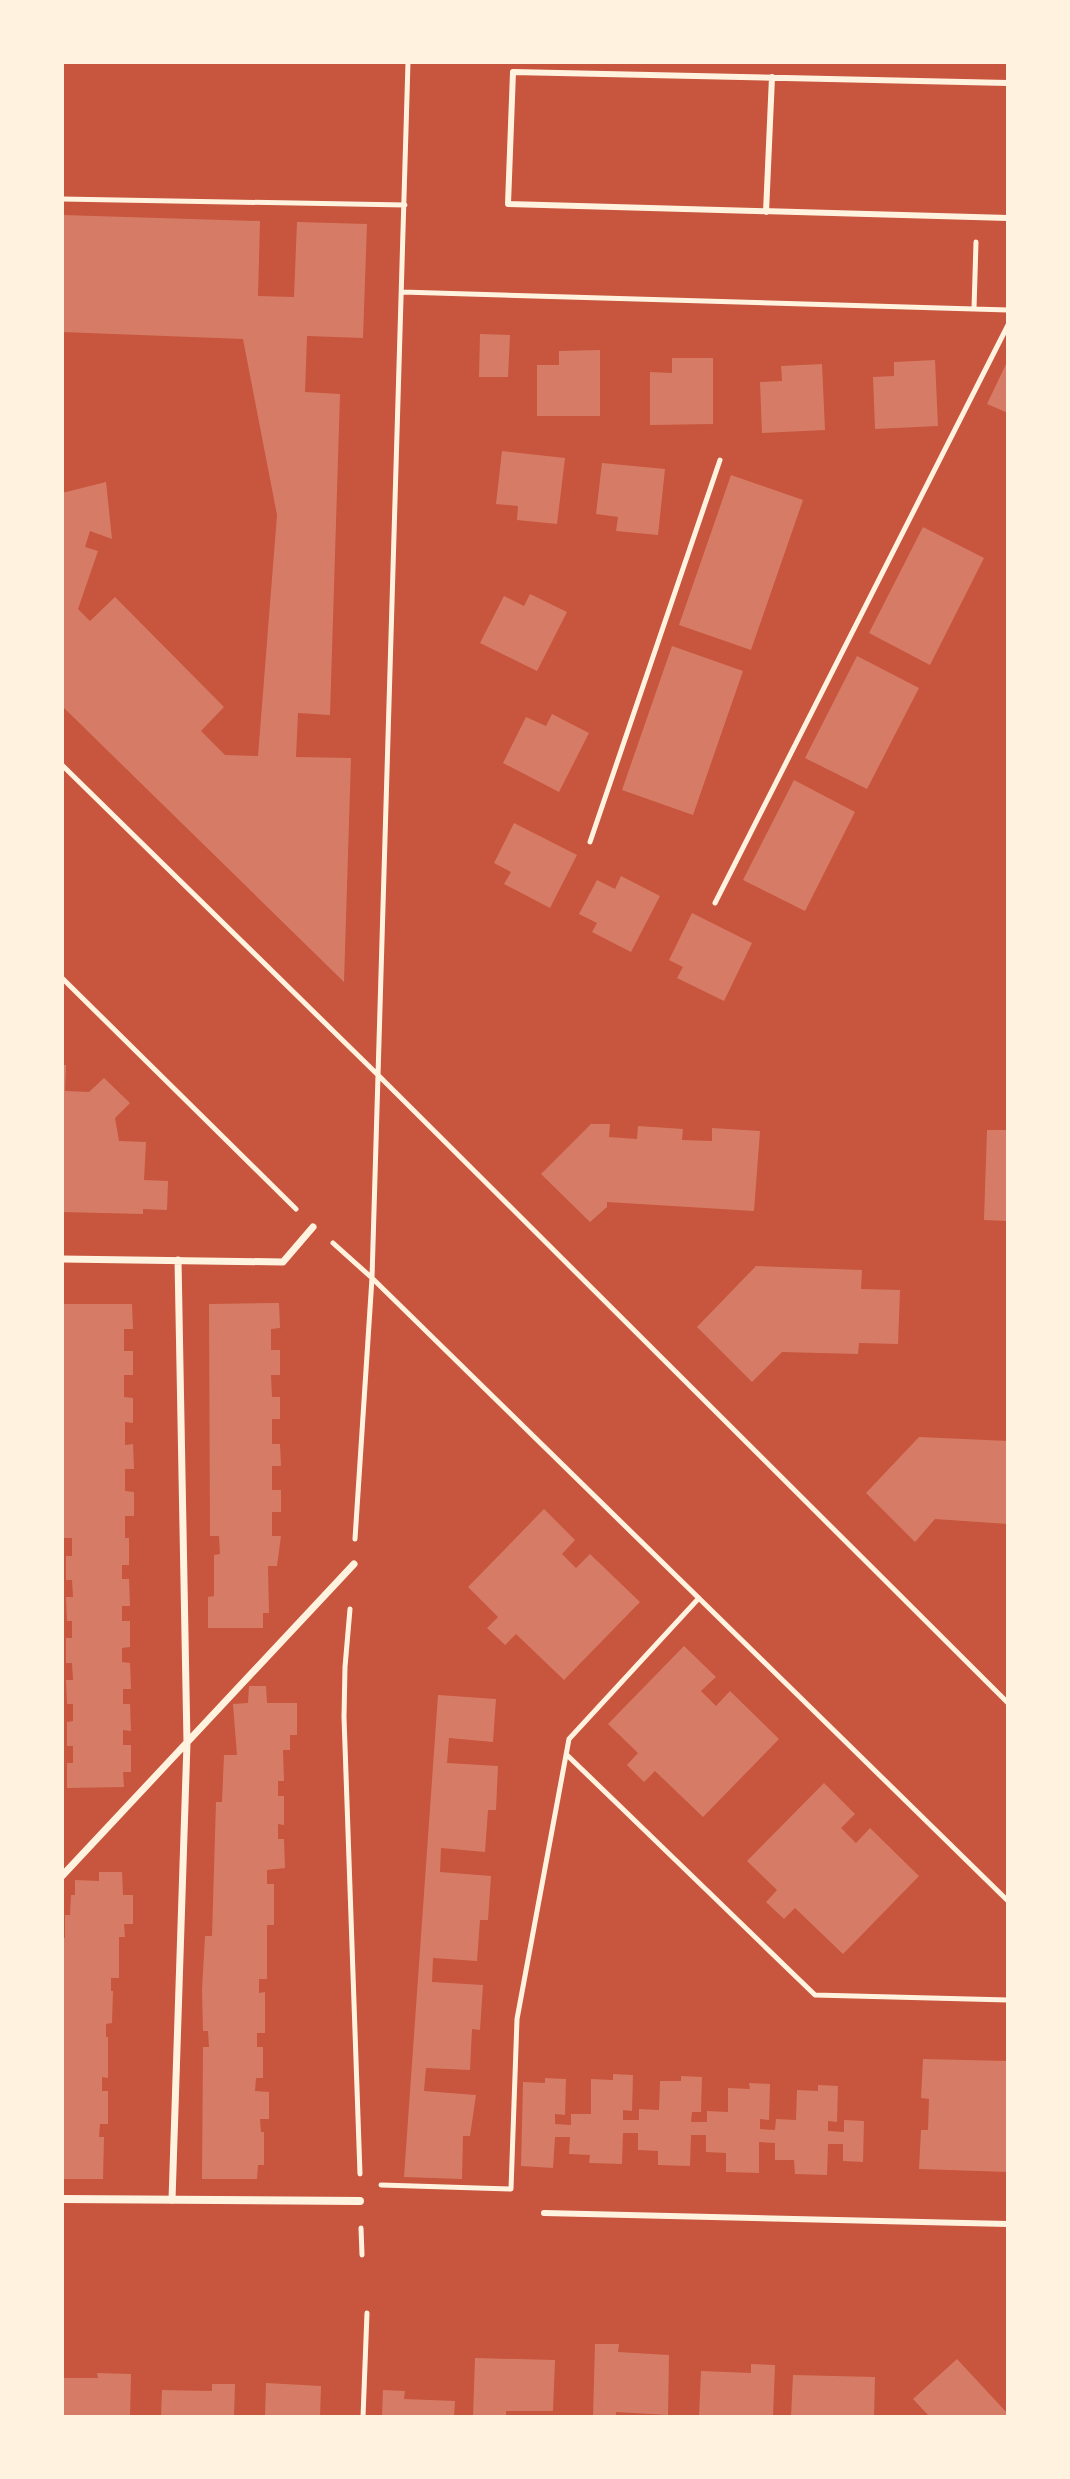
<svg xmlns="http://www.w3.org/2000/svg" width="1070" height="2479" font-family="'Space Grotesk',sans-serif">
  <rect width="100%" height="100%" fill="#c8553d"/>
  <path fill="#d67c66" d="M 62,215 L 260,221 L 258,296 L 294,297 L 297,222 L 367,224 L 363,338 L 307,336 L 305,392 L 340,394 L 330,715 L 298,713 L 296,757 L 351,758 L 344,982 L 62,706 L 62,493 L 106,482 L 112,539 L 90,531 L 85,547 L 98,551 L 78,609 L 90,621 L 115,597 L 224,707 L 201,731 L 225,755 L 258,756 L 277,515 L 243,339 L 62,332 Z
    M 480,334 L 510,335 L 508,377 L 479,377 Z
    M 600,350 L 600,416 L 537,416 L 537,365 L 559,365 L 559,351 Z
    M 672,358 L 713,358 L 713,424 L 650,425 L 650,372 L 672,373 Z
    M 935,360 L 938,426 L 875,429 L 873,377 L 894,376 L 894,362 Z
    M 1008,360 L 1008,413 L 987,404 Z
    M 822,364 L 825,430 L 762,433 L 760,382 L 782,381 L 781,366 Z
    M 502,451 L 565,458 L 557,524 L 517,520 L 518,506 L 496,504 Z
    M 602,463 L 665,469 L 658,535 L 616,531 L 618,517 L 596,514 Z
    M 731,475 L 803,500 L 751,650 L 679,625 Z
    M 923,527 L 984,558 L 930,665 L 869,633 Z
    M 530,594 L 567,612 L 537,671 L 480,643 L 504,596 L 524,606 Z
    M 672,646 L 743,671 L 693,815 L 622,790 Z
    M 857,656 L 919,688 L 867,789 L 805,758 Z
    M 552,714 L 589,733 L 559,792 L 503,763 L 526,717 L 546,726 Z
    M 794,780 L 855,812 L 805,911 L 743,880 Z
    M 514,823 L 577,855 L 550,908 L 504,884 L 511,872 L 494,863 Z
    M 621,876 L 660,896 L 631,952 L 592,932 L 597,923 L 579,914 L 597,880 L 615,889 Z
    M 692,913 L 752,943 L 724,1001 L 677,978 L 683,967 L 669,960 Z
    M 62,1065 L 66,1065 L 65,1091 L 89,1092 L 104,1078 L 130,1103 L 115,1118 L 119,1141 L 146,1142 L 144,1180 L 168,1181 L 167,1210 L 143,1209 L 143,1214 L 62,1212 Z
    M 591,1124 L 610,1124 L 609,1137 L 637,1139 L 638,1126 L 683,1129 L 682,1140 L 712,1141 L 712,1128 L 760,1131 L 754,1211 L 607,1202 L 607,1207 L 590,1222 L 541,1174 Z
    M 987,1130 L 1008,1130 L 1008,1221 L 984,1220 Z
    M 756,1266 L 862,1270 L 861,1289 L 900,1290 L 898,1344 L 859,1343 L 858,1354 L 782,1352 L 752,1382 L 697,1327 Z
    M 279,1303 L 280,1328 L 271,1329 L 271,1350 L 280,1350 L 280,1375 L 271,1375 L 272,1397 L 280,1397 L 280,1419 L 272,1419 L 272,1444 L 280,1444 L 281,1466 L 272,1466 L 272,1490 L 281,1490 L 281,1512 L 272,1512 L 272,1536 L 281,1536 L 277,1566 L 268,1566 L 269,1613 L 263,1613 L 263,1628 L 208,1628 L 208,1597 L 214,1596 L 214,1555 L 220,1554 L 219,1536 L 210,1536 L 209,1304 Z
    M 62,1304 L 132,1304 L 133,1329 L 124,1329 L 124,1351 L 133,1351 L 133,1375 L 124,1375 L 124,1397 L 133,1398 L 133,1423 L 125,1422 L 125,1445 L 133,1444 L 134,1469 L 125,1469 L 125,1491 L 134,1492 L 134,1516 L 125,1516 L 125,1538 L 129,1538 L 129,1565 L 122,1565 L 122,1579 L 129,1579 L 130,1606 L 122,1606 L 122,1621 L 130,1621 L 130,1647 L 122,1648 L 122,1662 L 130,1663 L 131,1689 L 123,1689 L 123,1704 L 130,1704 L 131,1731 L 123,1730 L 123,1745 L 131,1745 L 131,1772 L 123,1772 L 124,1787 L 67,1788 L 67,1763 L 73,1763 L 73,1746 L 67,1746 L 67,1722 L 73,1721 L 73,1704 L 67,1704 L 66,1680 L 73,1680 L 72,1663 L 66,1663 L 66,1638 L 72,1638 L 72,1621 L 67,1621 L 66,1597 L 73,1597 L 72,1580 L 66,1580 L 66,1556 L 72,1556 L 72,1538 L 64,1538 Z
    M 919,1437 L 1008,1441 L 1008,1524 L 935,1519 L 915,1542 L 866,1493 Z
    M 544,1509 L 575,1540 L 562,1554 L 576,1568 L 590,1554 L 640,1602 L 564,1680 L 516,1634 L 505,1645 L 487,1628 L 498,1617 L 468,1587 Z
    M 684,1646 L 716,1677 L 701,1691 L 716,1706 L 730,1691 L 779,1739 L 703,1817 L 655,1771 L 644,1782 L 627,1765 L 638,1753 L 608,1724 Z
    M 249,1686 L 266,1686 L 267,1703 L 297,1703 L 297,1735 L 290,1735 L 290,1750 L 283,1750 L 284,1781 L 278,1781 L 278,1796 L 284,1796 L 284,1825 L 278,1824 L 278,1839 L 284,1839 L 285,1868 L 267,1870 L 267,1884 L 274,1884 L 274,1925 L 267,1925 L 267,1979 L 259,1979 L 259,1993 L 265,1992 L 265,2033 L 257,2033 L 257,2047 L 263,2047 L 263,2078 L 256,2078 L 255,2091 L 269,2092 L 269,2119 L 260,2119 L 261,2132 L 264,2132 L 264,2165 L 258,2165 L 257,2179 L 202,2179 L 203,2047 L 209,2047 L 208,2031 L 203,2031 L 202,1990 L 205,1936 L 212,1936 L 216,1802 L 222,1802 L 224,1755 L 237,1755 L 233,1704 L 248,1703 Z
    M 438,1695 L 496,1699 L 493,1742 L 449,1738 L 447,1763 L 498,1766 L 496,1810 L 488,1810 L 485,1852 L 441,1848 L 440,1872 L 491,1876 L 488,1920 L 480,1920 L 477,1961 L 433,1958 L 432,1982 L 483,1985 L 480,2030 L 472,2029 L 470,2070 L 426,2068 L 424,2091 L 476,2095 L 470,2136 L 463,2136 L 462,2179 L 404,2177 Z
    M 824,1783 L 855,1814 L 841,1828 L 856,1843 L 870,1828 L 919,1876 L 843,1954 L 795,1908 L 784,1919 L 766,1902 L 777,1890 L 747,1861 Z
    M 99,1872 L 122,1872 L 123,1895 L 133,1895 L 133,1924 L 124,1924 L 125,1937 L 119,1937 L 119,1978 L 111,1978 L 111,1991 L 113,1991 L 112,2023 L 106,2024 L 106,2037 L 108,2037 L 108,2078 L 102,2077 L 102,2091 L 108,2091 L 108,2124 L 100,2124 L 99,2137 L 104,2137 L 103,2179 L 62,2179 L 62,1938 L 65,1938 L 65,1915 L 70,1915 L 71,1895 L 75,1895 L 75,1880 L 99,1881 Z
    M 923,2059 L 1008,2061 L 1008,2172 L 919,2169 L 921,2130 L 928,2130 L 929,2099 L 921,2098 Z
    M 613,2074 L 633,2075 L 632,2111 L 623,2110 L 623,2120 L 639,2120 L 639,2109 L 659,2110 L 660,2081 L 681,2081 L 681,2076 L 702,2077 L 701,2112 L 692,2112 L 691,2122 L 707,2122 L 707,2111 L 728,2112 L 728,2088 L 750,2089 L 749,2083 L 770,2084 L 769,2120 L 760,2119 L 760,2129 L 775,2130 L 776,2119 L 796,2120 L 797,2090 L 818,2091 L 818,2085 L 838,2086 L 837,2122 L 828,2121 L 828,2131 L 844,2132 L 844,2120 L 864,2121 L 863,2162 L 843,2161 L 843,2144 L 828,2144 L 827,2175 L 795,2174 L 794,2160 L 775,2160 L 775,2143 L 759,2142 L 759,2173 L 726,2172 L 726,2153 L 706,2152 L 706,2135 L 691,2135 L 690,2166 L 658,2165 L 658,2151 L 638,2150 L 638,2133 L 623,2133 L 622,2164 L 589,2163 L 590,2155 L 569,2154 L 570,2137 L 555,2137 L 553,2168 L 521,2166 L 523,2082 L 545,2083 L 545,2078 L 566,2079 L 565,2115 L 555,2114 L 555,2124 L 571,2125 L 571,2114 L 591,2114 L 591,2079 L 613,2080 Z
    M 595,2344 L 619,2344 L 618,2352 L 669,2355 L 668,2415 L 616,2412 L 616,2417 L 593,2417 Z
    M 475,2358 L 555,2360 L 553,2411 L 506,2411 L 506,2417 L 473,2417 Z
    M 957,2359 L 1008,2414 L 1008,2417 L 930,2417 L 913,2399 Z
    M 751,2364 L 775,2365 L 773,2417 L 699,2417 L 701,2371 L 751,2373 Z
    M 97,2373 L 131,2374 L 130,2417 L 62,2417 L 62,2378 L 98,2378 Z
    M 793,2375 L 875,2377 L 874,2417 L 791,2417 Z
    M 266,2383 L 321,2386 L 320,2417 L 265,2417 Z
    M 212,2384 L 235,2384 L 234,2417 L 161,2417 L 162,2390 L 212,2391 Z
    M 383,2390 L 405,2391 L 404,2399 L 455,2401 L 454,2417 L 382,2417 Z"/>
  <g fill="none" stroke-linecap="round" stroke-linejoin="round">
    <path stroke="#fff3e0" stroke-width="5" d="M 62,199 L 405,205
      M 402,292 L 1008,310
      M 974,309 L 976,242
      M 62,765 L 378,1075 L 1008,1703
      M 590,842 L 720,460
      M 715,903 L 1008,325
      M 62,978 L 296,1209
      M 333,1243 L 372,1278 L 1008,1901
      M 355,1539 L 372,1278 L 408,62
      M 350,1609 L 345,1667 L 344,1717 L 360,2174
      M 567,1755 L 815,1995 L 1008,2000
      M 381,2185 L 511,2189 L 517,2019 L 569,1739 L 699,1598
      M 361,2228 L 362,2255
      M 363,2417 L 367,2313"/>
    <path stroke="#fff3e0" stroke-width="6" d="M 1008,83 L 513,72 L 508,204 L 1008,218
      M 766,212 L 772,77
      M 544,2213 L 1008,2224"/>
    <path stroke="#fff3e0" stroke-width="7" d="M 62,1259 L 283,1262 L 313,1227
      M 62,1876 L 354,1564
      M 172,2200 L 187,1743 L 178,1260"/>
    <path stroke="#fff3e0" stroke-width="8" d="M 62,2199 L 360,2201"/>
  </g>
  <rect width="1070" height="2479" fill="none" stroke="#fff3e0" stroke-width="128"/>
</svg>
